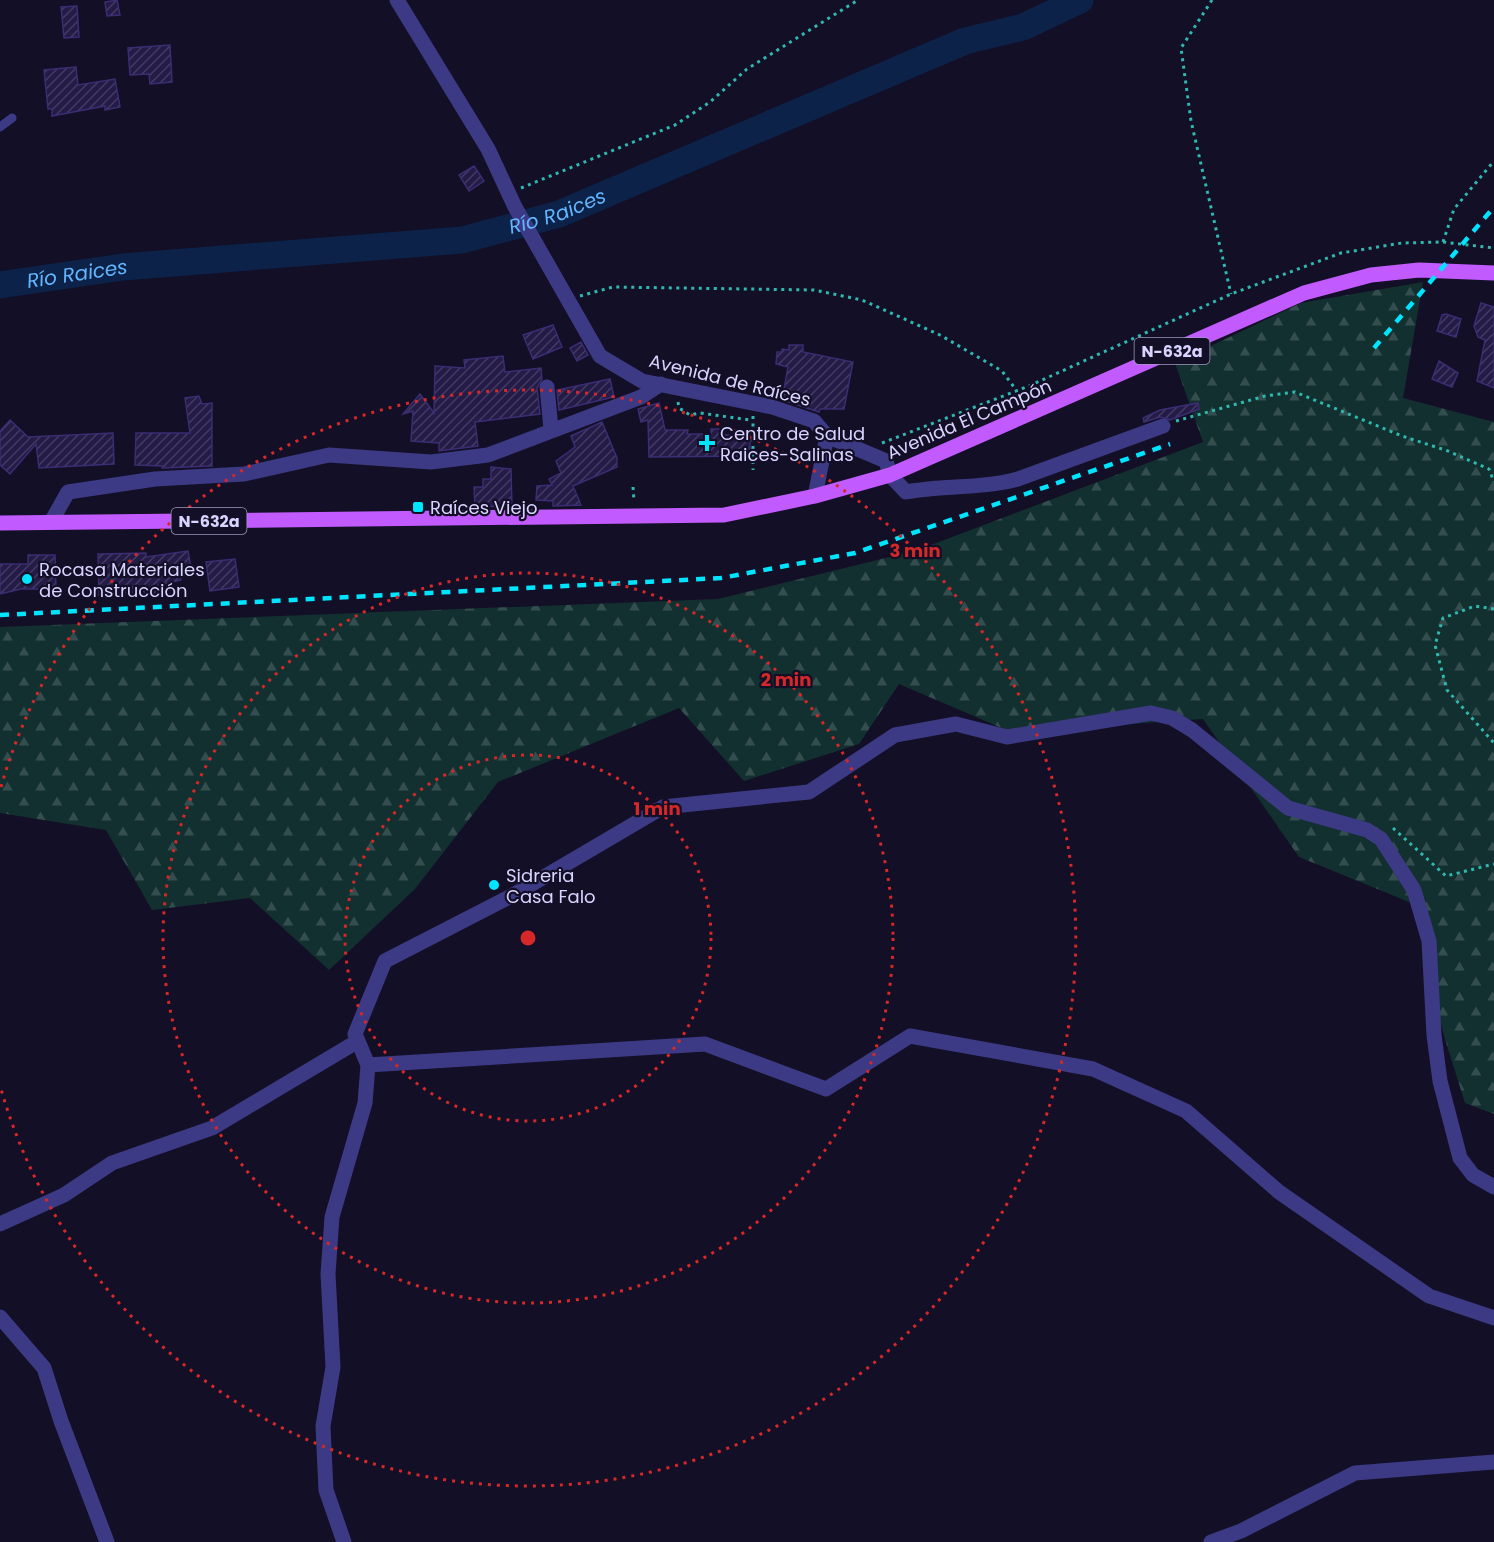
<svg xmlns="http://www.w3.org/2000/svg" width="1494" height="1542" font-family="Poppins,sans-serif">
  <defs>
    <pattern id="forest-firs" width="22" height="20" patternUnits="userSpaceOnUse" patternTransform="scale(1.5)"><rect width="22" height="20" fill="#12302f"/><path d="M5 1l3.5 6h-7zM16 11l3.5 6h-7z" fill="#344d4e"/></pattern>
    <pattern id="building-hatch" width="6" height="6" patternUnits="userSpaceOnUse" patternTransform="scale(1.5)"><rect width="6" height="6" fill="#241b47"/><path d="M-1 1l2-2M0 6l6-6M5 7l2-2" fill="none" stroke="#433b63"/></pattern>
  </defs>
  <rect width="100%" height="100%" fill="#130f26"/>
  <path fill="url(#forest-firs)" d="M 1423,282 L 1403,398 L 1494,422 L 1494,1114 L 1465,1103 L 1444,1036 L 1414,904 L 1299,857 L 1203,719 L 1011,732 L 899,684 L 859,744 L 744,781 L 679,708 L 498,782 L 415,889 L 329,970 L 250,898 L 152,910 L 106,830 L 0,813 L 0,627 L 718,599 L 918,550 L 1203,442 L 1175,363 L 1301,303 Z"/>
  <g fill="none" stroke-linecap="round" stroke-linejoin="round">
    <path stroke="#0c2248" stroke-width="27" id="s1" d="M 0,285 L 123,267 L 462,240 L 559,214 L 965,41 L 1023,27 L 1080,0"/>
  </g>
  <path fill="url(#building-hatch)" stroke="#3b2d73" stroke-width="1.5" d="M 117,0 L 120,15 L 107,16 L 105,2 Z
    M 77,6 L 79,37 L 64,38 L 61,7 Z
    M 170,45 L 172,82 L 150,84 L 149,74 L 130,75 L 128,48 Z
    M 76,67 L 78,85 L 115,79 L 120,107 L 105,110 L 105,106 L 52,116 L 52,109 L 48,109 L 44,70 Z
    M 474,166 L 484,181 L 469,191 L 459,175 Z
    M 1481,303 L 1494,307 L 1494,388 L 1477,381 L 1485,340 L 1478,337 L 1474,326 Z
    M 1446,314 L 1461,319 L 1456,337 L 1437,331 L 1442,315 Z
    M 553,325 L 562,347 L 533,359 L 523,335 Z
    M 581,342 L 588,355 L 577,361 L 570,348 Z
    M 789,345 L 803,345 L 803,352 L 853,362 L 844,409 L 820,409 L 819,412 L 782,400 L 788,367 L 776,364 L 777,352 L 782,352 L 782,349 L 789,350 Z
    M 503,356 L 505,372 L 541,368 L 542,379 L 537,388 L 540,414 L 475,422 L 478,446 L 439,451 L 439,443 L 411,441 L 413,411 L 403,414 L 420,394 L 434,413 L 435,366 L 465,368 L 464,360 Z
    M 1439,361 L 1458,373 L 1452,387 L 1432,379 Z
    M 610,379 L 614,397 L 559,410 L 557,390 Z
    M 199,396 L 202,404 L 212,403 L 212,466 L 162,468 L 162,466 L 135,465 L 136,433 L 190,433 L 185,398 Z
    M 659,403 L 665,430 L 688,430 L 687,434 L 711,434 L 711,429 L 724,429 L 724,435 L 750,435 L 750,456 L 649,457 L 648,420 L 641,422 L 638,409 Z
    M 1198,403 L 1199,409 L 1170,420 L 1160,417 L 1144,422 L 1143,418 L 1160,410 Z
    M 10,420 L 28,437 L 113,433 L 114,464 L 39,468 L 36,444 L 10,474 L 0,465 L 0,431 Z
    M 602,422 L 617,458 L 617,467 L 573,486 L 581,505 L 553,506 L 553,501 L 536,500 L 537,486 L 552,485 L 549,479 L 561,473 L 556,461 L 575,447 L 571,436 Z
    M 491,467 L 511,469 L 512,507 L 475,506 L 474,487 L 483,487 L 483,479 L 491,479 Z
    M 188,551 L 192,573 L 180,575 L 181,580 L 156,586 L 157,593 L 145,595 L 144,591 L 99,595 L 98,554 L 146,553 L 146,557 Z
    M 28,555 L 55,555 L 56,589 L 21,589 L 0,594 L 0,564 L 28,564 Z
    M 235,559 L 239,587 L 210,591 L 206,562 Z"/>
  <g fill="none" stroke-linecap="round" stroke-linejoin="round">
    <path stroke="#2fb8b0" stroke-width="3" stroke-dasharray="3 4.5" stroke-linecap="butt" d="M 1212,0 L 1181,48 L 1191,121 L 1231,294
      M 521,188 L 675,125 L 710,102 L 747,69 L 858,0
      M 1443,242 L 1454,209 L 1494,161
      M 580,296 L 613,287 L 814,290 L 862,300 L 940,335 L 1002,371 L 1017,391
      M 678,402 L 679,408 L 690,415 L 700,413 L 750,420
      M 753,416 L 753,470
      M 1176,421 L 1265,396 L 1295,392 L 1402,436 L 1448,451 L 1489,469 L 1494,482
      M 882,443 L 1029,386 L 1231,294 L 1341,253 L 1402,243 L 1443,242 L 1494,248
      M 633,487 L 634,501
      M 1494,609 L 1475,606 L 1443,618 L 1435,645 L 1447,690 L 1494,743
      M 1393,828 L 1446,876 L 1494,864"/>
    <path stroke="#3d3a85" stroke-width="9" d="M 0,127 L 12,118"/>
    <path stroke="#3d3a85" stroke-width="15" d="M 397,0 L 488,149 L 515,207 L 600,356 L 642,381 L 772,407 L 814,421 L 827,436 L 886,461 L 890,475 L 906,492 C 943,485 981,489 1018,479 L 1163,426
      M 547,387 L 551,429
      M 815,496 L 827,436
      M 51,522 L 68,492 L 155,479 L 244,474 L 329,455 L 431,462 L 488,455 L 641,397 L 661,384
      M 368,1065 L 705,1044 L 826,1089 L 910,1036 L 1093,1069 L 1186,1111 L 1279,1192 L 1429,1296 L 1494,1318
      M 0,1224 L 64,1195 L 112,1163 L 212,1128 L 358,1041
      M 0,1317 L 44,1368 L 61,1421 L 107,1542
      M 344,1542 L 326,1490 L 323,1426 L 333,1367 L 328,1274 L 332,1217 L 365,1103 L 368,1065 L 355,1034 L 385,961 L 515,894 L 663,807 L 809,792 L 895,735 L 956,724 L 1007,737 L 1151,713 L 1172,718 L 1192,730 L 1288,808 L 1367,830 L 1381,839 L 1414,890 L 1429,941 L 1434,1035 L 1440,1081 L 1460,1158 L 1473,1175 L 1494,1187
      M 1211,1542 L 1241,1531 L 1355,1473 L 1494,1462"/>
    <path stroke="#c25bff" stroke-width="15" d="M 0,523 L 724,515 L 815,496 L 890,475 L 1304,293 L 1371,275 L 1419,270 L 1494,273"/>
    <path stroke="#00e5ff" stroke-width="4.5" stroke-dasharray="9 8" stroke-linecap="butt" d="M 1374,348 L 1494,207
      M 0,615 L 721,578 L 855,553 L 1170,444"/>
  </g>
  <g fill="none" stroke="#d62828" stroke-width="3" stroke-dasharray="3 6">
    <circle cx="528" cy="938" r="183"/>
    <circle cx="528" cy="938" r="365"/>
    <path d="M1 787A548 548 0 1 1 1 1089"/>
  </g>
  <g fill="#00e5ff" stroke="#130f26" stroke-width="2">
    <path d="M704 434h6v6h6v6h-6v6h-6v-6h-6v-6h6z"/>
    <rect x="412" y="501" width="12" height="12" rx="3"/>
    <circle cx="27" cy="579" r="6"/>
    <circle cx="494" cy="885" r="6"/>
  </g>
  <g text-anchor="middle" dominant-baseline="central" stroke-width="4.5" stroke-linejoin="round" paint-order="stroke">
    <g fill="#130f26" stroke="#9e99be" stroke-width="1.5">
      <rect x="1134.5" y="338" width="75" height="26" rx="4.5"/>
      <rect x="171.5" y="508" width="75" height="26" rx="4.5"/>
    </g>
    <g font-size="16" font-weight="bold" fill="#d9d4ff">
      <text x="1172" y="351">N-632a</text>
      <text x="209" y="521">N-632a</text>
    </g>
    <g font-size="18" fill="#d9d4ff" stroke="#130f26">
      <text transform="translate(730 380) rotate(14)">Avenida de Raíces</text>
      <text transform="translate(969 419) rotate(-23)">Avenida El Campón</text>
    </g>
    <g font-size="18" fill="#d9d4ff" stroke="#130f26" text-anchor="start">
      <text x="720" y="433">Centro de Salud<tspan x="720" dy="21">Raices-Salinas</tspan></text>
      <text x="430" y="507">Raíces Viejo</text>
      <text x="39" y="569">Rocasa Materiales<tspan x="39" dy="21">de Construcción</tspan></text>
      <text x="506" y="875">Sidreria<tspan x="506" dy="21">Casa Falo</tspan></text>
    </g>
    <g font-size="20" font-style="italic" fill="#62b6ff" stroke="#130f26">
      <text stroke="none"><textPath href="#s1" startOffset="564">Río Raices</textPath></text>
      <text stroke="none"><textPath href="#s1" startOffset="78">Río Raices</textPath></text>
    </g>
  </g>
  <circle cx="528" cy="938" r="9" fill="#d62828" stroke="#130f26" stroke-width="3"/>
  <g font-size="18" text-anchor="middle" font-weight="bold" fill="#d62828" stroke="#130f26" stroke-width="4.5" stroke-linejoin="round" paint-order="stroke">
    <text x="915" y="557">3 min</text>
    <text x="786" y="686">2 min</text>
    <text x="657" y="815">1 min</text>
  </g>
</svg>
